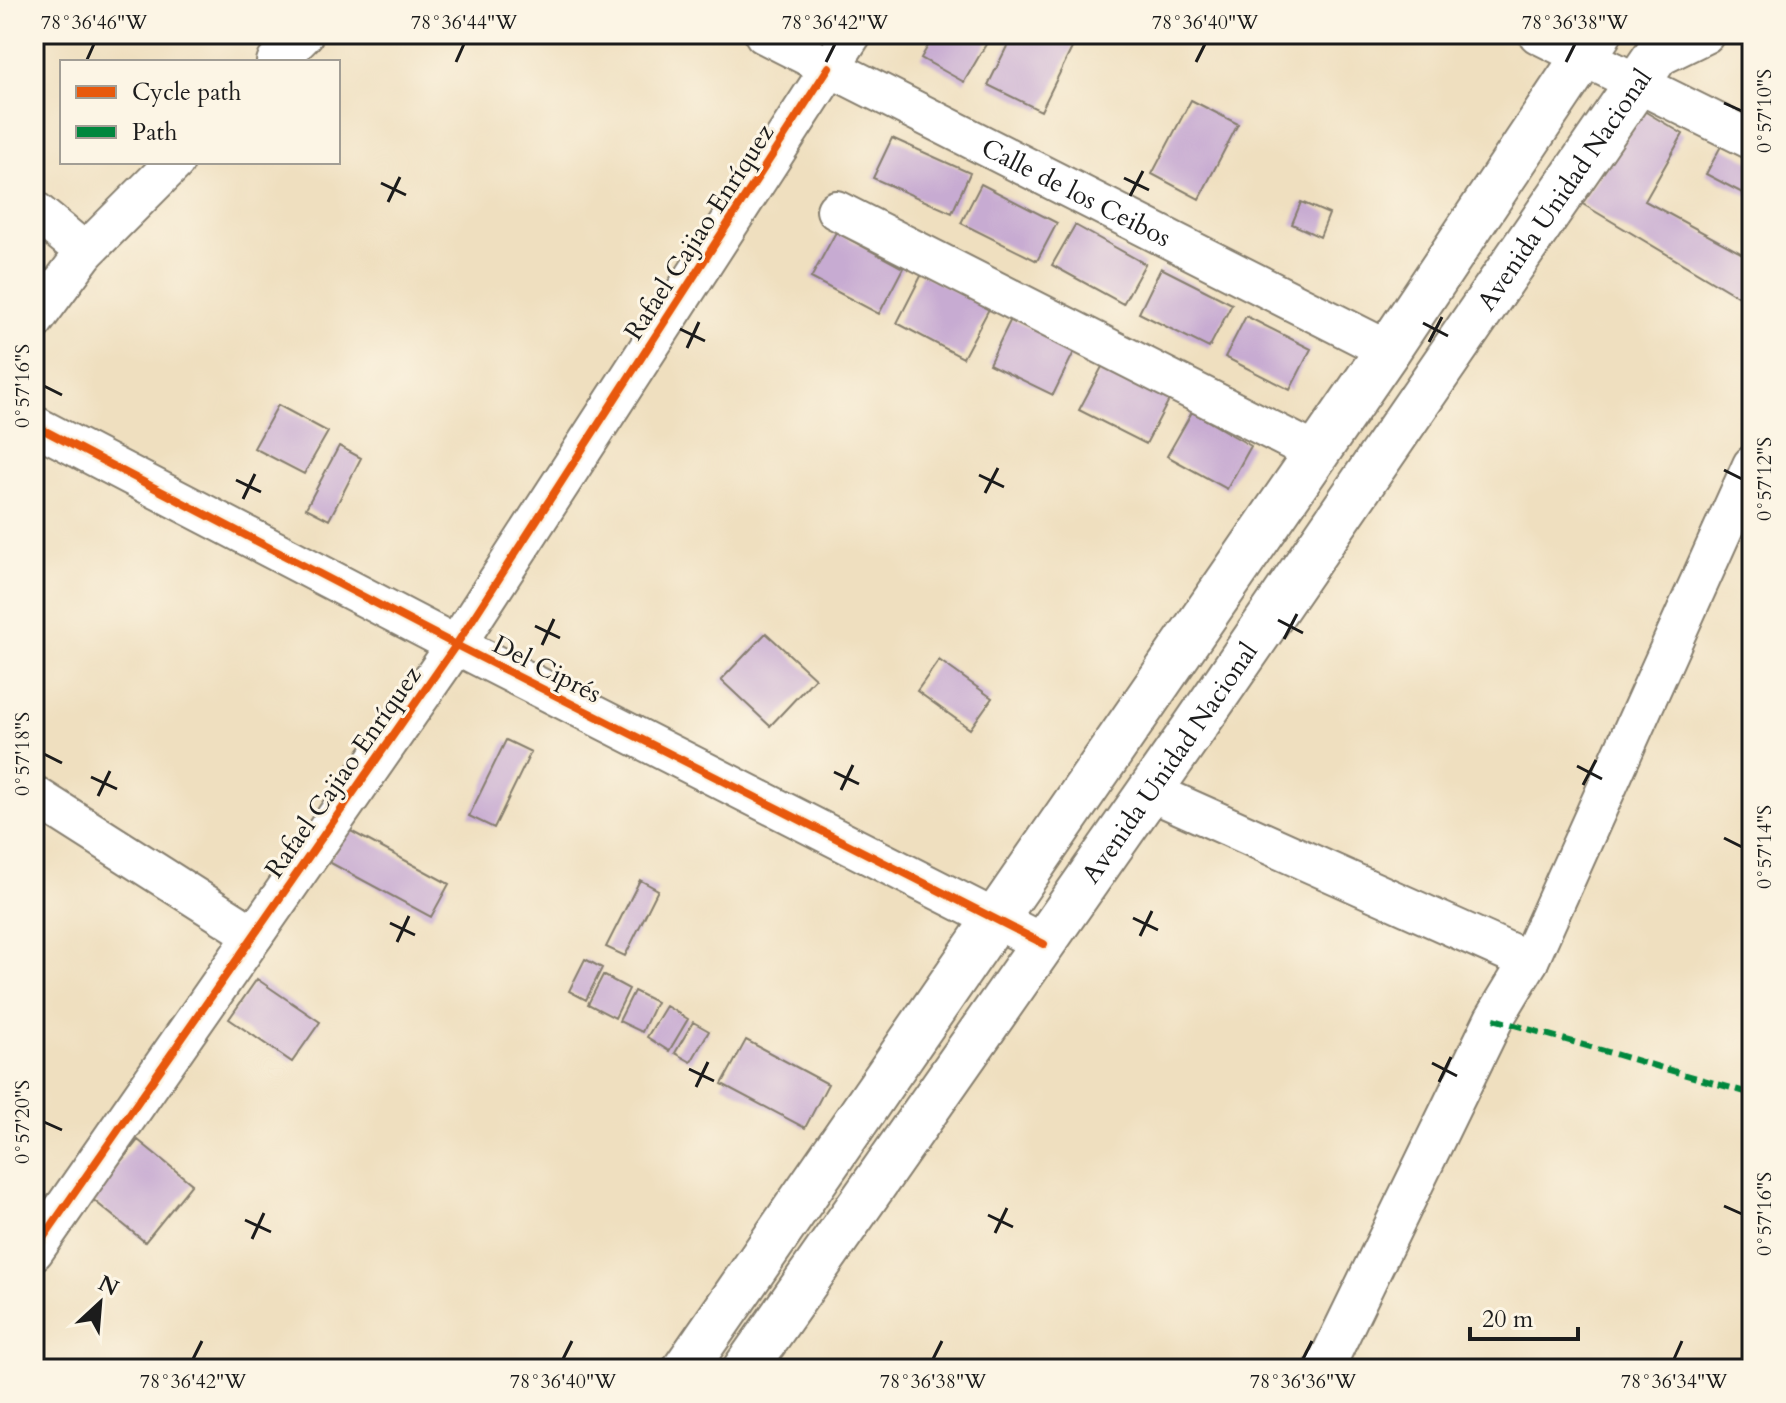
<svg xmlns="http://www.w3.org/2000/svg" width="1786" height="1403" font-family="Cardo,serif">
  <rect width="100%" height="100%" fill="#fcf5e5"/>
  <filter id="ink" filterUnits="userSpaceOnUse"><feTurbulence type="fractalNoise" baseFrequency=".0125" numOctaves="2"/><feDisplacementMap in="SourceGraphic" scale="16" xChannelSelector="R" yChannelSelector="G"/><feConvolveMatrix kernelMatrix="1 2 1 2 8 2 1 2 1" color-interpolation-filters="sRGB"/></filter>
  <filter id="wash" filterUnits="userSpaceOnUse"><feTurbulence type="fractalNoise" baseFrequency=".006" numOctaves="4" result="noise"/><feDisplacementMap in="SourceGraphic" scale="32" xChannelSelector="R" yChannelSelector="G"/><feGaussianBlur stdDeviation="1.8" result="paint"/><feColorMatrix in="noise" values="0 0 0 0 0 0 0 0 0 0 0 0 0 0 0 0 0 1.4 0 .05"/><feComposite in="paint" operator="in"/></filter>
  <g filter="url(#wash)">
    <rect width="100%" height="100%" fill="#efdfbf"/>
    <g id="blocks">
      <path fill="#c7abd2" d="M 935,34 L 992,34 L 964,82 L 921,58 Z
        M 1013,34 L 1054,34 L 1074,44 L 1041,111 L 988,85 Z
        M 1191,100 L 1238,124 L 1199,199 L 1152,174 Z
        M 1644,111 L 1683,134 L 1645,201 L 1752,259 L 1752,305 L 1581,203 Z
        M 892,138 L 970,173 L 952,213 L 873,178 Z
        M 1721,146 L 1752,162 L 1752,198 L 1706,174 Z
        M 981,184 L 1057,223 L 1037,261 L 961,223 Z
        M 1301,202 L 1329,214 L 1320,237 L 1292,224 Z
        M 1075,225 L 1145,264 L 1123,304 L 1052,265 Z
        M 836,232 L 903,268 L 879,314 L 811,278 Z
        M 1161,268 L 1232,304 L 1209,348 L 1139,313 Z
        M 922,274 L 989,309 L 963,358 L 897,323 Z
        M 1246,316 L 1311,349 L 1290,390 L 1225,357 Z
        M 1011,319 L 1075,350 L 1053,395 L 989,364 Z
        M 1104,363 L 1170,398 L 1146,444 L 1079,410 Z
        M 278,405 L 328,432 L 304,474 L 254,448 Z
        M 1192,412 L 1251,446 L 1227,489 L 1167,456 Z
        M 339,446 L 361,458 L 329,520 L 306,508 Z
        M 766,633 L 815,678 L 770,726 L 721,680 Z
        M 939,660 L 992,698 L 970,729 L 917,691 Z
        M 506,740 L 531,752 L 494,828 L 469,816 Z
        M 347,829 L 449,884 L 431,917 L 329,862 Z
        M 640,880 L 658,890 L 625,956 L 606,947 Z
        M 585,959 L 602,968 L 586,1000 L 569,991 Z
        M 603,975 L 629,989 L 615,1018 L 588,1004 Z
        M 257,979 L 320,1022 L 292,1062 L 229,1019 Z
        M 634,991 L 656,1002 L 642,1032 L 619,1021 Z
        M 666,1006 L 688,1019 L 669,1051 L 647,1037 Z
        M 693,1022 L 709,1031 L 691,1062 L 675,1053 Z
        M 746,1040 L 828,1084 L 805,1128 L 722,1084 Z
        M 138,1140 L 192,1184 L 145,1242 L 91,1198 Z"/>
    </g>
  </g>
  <g filter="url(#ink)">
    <use href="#blocks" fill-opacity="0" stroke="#867e6e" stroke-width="2"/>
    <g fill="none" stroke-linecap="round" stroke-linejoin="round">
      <g stroke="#867e6e" stroke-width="42">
        <g id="minor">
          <path id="s1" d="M 764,34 L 1388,350"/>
          <path d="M 1538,34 L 1752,140"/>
          <path d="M 1654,59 L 1705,34"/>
          <path d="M 276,62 L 304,34"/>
          <path d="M 34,210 L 85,252"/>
          <path d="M 836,210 L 1316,453"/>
          <path d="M 34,321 L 85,252 L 175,162"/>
          <path d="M 34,425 L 456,645 L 1044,944"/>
          <path d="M 1149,791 L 1529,961"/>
          <path d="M 34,795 L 254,935"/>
          <path d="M 34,1251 L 456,645 L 852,34"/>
          <path d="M 1324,1369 L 1494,1019 L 1529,961 L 1752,465"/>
        </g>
      </g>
      <g stroke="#867e6e" stroke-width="48">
        <g id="major">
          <path d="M 685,1369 L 1388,350 L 1599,34"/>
          <path id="s2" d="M 745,1369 L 1196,725 L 1671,34"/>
        </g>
      </g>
      <use href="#minor" stroke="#fff" stroke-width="38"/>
      <use href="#major" stroke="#fff" stroke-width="44"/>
      <path stroke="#00873e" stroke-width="6" stroke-dasharray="12 6" stroke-linecap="butt" d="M 1494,1019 L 1752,1094"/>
      <g stroke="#fcf5e5" stroke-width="13">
        <path id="cycleway" d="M 34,425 L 456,645 L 1044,944
          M 34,1251 L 456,645 L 829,67"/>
      </g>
      <use href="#cycleway" stroke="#e8590c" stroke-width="8"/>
    </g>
  </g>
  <path fill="none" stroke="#1c1c1c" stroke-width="3" d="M 86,62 L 94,44M 456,62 L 464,44M 826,62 L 835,44M 1196,62 L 1205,44M 1566,62 L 1575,44M 1724,103 L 1742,111M 1124,178 L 1149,190M 381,183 L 406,195M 1130,196 L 1143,171M 388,202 L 400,177M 1423,323 L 1448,336M 680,329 L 705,341M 1429,342 L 1442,317M 687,348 L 699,322M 44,386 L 62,395M 1724,470 L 1742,479M 979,475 L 1004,487M 236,480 L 261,492M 985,493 L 998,468M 243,499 L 255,474M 1278,620 L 1303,633M 535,626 L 560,638M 1284,639 L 1297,614M 542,645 L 554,619M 44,754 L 62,763M 1577,766 L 1602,779M 834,772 L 859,784M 91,777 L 117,789M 1583,785 L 1596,760M 841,790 L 853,765M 98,796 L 110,771M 1724,838 L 1742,847M 1133,918 L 1158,930M 390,923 L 415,935M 1140,936 L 1152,911M 397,942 L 409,916M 1432,1063 L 1457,1076M 689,1069 L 714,1081M 1439,1082 L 1451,1057M 696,1087 L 708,1062M 44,1122 L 62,1130M 1724,1206 L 1742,1214M 988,1215 L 1013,1227M 245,1220 L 271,1232M 995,1233 L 1007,1208M 252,1239 L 264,1213M 193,1359 L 202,1341M 563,1359 L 572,1341M 933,1359 L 942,1341M 1303,1359 L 1312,1341M 1674,1359 L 1682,1341"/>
  <g text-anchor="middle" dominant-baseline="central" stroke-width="6" stroke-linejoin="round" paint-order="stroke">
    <g font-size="26" fill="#1c1c1c" stroke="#fcf5e5">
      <text stroke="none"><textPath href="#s2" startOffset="1436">Avenida Unidad Nacional</textPath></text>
      <text stroke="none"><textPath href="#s1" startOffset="350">Calle de los Ceibos</textPath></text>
      <text transform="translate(699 232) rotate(-57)">Rafael Cajiao Enríquez</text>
      <text transform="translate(547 669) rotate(27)">Del Ciprés</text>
      <text stroke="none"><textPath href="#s2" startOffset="740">Avenida Unidad Nacional</textPath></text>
      <text transform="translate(343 772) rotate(-55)">Rafael Cajiao Enríquez</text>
    </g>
  </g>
  <rect width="1786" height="1403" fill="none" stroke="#fcf5e5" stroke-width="88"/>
  <rect x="60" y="60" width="280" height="104" fill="#fcf5e5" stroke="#a29e95" stroke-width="2"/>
  <rect x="76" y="86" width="40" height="12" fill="#e8590c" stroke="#a29e95" stroke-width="2"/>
  <text x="132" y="100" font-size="24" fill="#1c1c1c">Cycle path</text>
  <rect x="76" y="126" width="40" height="12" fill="#00873e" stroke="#a29e95" stroke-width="2"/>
  <text x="132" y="140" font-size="24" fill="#1c1c1c">Path</text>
  <g transform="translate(100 1303) rotate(26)" stroke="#fcf5e5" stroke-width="6" paint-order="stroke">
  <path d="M0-6L14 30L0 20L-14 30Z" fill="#1c1c1c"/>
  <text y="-12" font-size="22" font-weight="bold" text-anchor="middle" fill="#1c1c1c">N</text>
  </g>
  <path d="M1470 1327v12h108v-12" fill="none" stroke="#1c1c1c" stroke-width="4"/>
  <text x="1482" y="1327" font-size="24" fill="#1c1c1c" stroke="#fcf5e5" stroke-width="6" paint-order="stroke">20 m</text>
  <rect x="44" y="44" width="1698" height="1315" fill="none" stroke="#1c1c1c" stroke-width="3"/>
  <g font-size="20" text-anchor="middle" fill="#1c1c1c">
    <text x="94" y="29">78°36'46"W</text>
    <text x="464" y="29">78°36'44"W</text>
    <text x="835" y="29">78°36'42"W</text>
    <text x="1205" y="29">78°36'40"W</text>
    <text x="1575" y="29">78°36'38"W</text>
    <text transform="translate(1764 111) rotate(-90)" y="7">0°57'10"S</text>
    <text transform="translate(22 386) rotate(-90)" y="7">0°57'16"S</text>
    <text transform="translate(1764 479) rotate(-90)" y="7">0°57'12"S</text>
    <text transform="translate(22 754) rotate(-90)" y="7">0°57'18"S</text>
    <text transform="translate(1764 847) rotate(-90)" y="7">0°57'14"S</text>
    <text transform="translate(22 1122) rotate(-90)" y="7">0°57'20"S</text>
    <text transform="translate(1764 1214) rotate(-90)" y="7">0°57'16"S</text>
    <text x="193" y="1388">78°36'42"W</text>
    <text x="563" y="1388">78°36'40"W</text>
    <text x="933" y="1388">78°36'38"W</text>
    <text x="1303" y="1388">78°36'36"W</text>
    <text x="1674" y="1388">78°36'34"W</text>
  </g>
</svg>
